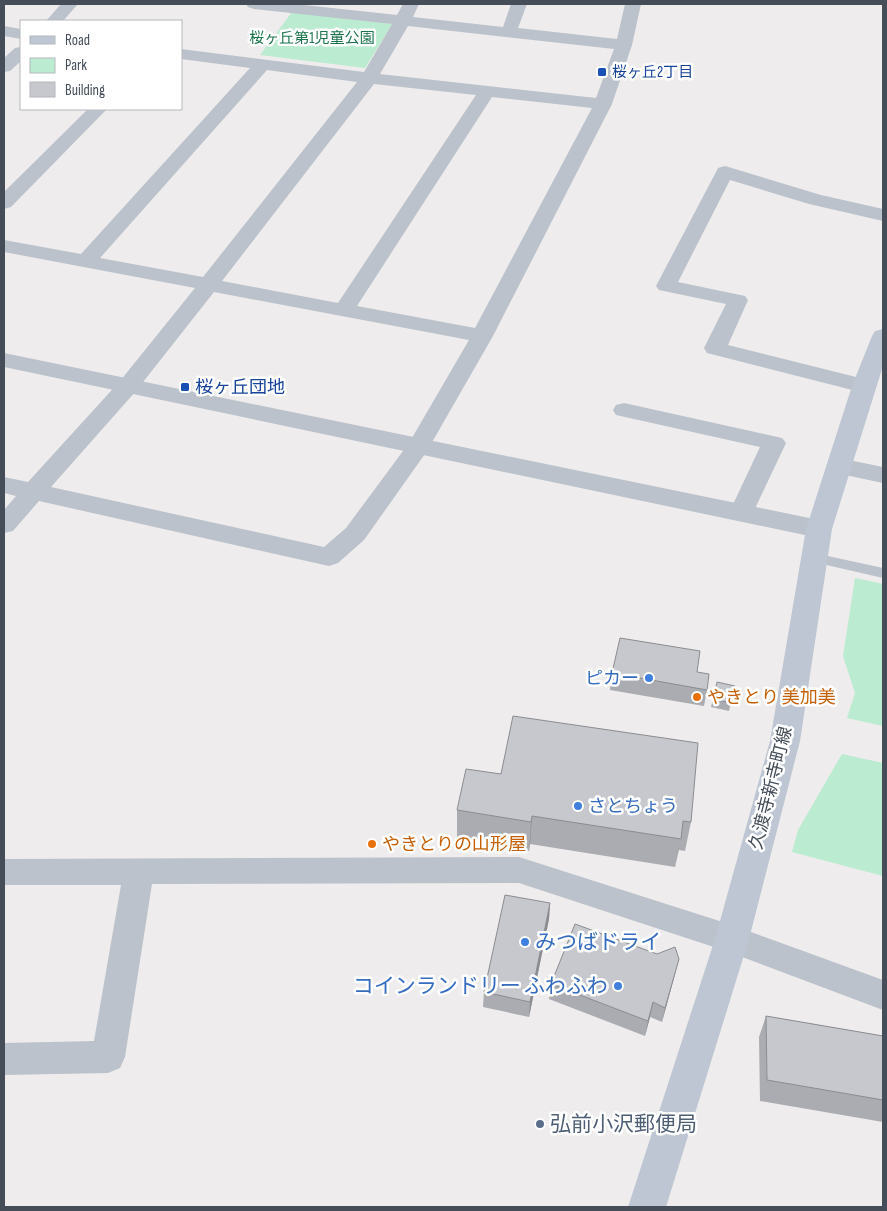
<svg xmlns="http://www.w3.org/2000/svg" width="887" height="1211" font-family="'Sofia Sans Condensed','Noto Sans JP',sans-serif">
  <rect width="100%" height="100%" fill="#eeecec"/>
  <path fill="#bbebd0" d="M 292,12 L 392,24 L 365,68 L 260,55 Z
    M 855,578 L 883,584 L 883,726 L 847,718 L 855,693 L 843,656 Z
    M 842,754 L 883,763 L 883,876 L 792,852 L 798,830 Z"/>
  <g fill="none" stroke-linecap="round" stroke-linejoin="round">
    <path fill="#bbc2cb" fill-rule="evenodd" d="M 814,553 L 883,568 L 883,578 L 809,561 L 807,558 L 809,555 Z"/>
    <path fill="#bbc2cb" fill-rule="evenodd" d="M 246,4 L 295,4 L 397,15 L 403,4 L 419,4 L 413,17 L 503,27 L 511,4 L 527,4 L 518,28 L 617,39 L 625,4 L 641,4 L 632,45 L 612,104 L 493,336 L 427,451 L 364,540 L 338,563 L 329,566 L 39,501 L 13,531 L 4,533 L 4,510 L 16,496 L 4,493 L 4,477 L 28,482 L 120,381 L 195,288 L 4,252 L 4,240 L 81,254 L 250,68 L 181,59 L 181,49 L 364,72 L 392,24 L 254,9 L 248,7 ZM 408,26 L 614,49 L 596,98 L 380,74 ZM 267,70 L 357,82 L 203,277 L 100,258 ZM 374,84 L 476,95 L 338,303 L 222,281 ZM 492,97 L 592,108 L 475,328 L 357,306 ZM 214,292 L 469,340 L 409,443 L 346,528 L 324,547 L 51,487 L 136,391 Z
      M 4,26 L 21,29 L 21,39 L 4,36 Z
      M 88,109 L 107,109 L 11,207 L 4,209 L 4,192 Z
      M 725,166 L 821,195 L 883,209 L 883,221 L 809,204 L 730,180 L 678,282 L 745,296 L 748,300 L 728,345 L 872,381 L 875,386 L 872,391 L 864,393 L 707,353 L 704,348 L 726,304 L 659,290 L 656,286 L 716,172 L 718,168 Z
      M 624,403 L 782,438 L 786,443 L 750,519 L 741,521 L 732,519 L 729,513 L 760,447 L 616,415 L 613,410 L 616,405 Z
      M 839,458 L 883,467 L 883,483 L 831,472 L 827,466 L 831,460 Z
      M 519,857 L 732,925 L 883,980 L 883,1010 L 729,952 L 519,883 L 152,884 L 125,1057 L 120,1068 L 108,1073 L 4,1075 L 4,1043 L 94,1041 L 121,885 L 4,885 L 4,859 Z"/>
    <path fill="#bbc2cb" fill-rule="evenodd" d="M 61,4 L 78,4 L 63,21 L 46,21 Z
      M 21,47 L 21,61 L 10,71 L 4,72 L 4,58 L 15,48 Z
      M 4,353 L 819,520 L 828,523 L 832,529 L 828,535 L 819,538 L 4,367 Z"/>
    <path fill="#bdc6d2" fill-rule="evenodd" d="M 883,329 L 883,366 L 832,529 L 800,741 L 749,939 L 666,1207 L 628,1207 L 715,939 L 770,741 L 806,529 L 852,386 L 872,336 L 875,331 Z"/>
  </g>
  <path fill="#aaacb1" d="M 697,672 L 707,690 L 704,706 L 610,690 L 612,673 Z
    M 735,686 L 729,711 L 711,707 L 713,699 Z
    M 501,774 L 691,822 L 685,851 L 679,850 L 675,867 L 530,844 L 529,851 L 457,839 L 457,810 Z
    M 550,903 L 549,919 L 529,1017 L 483,1007 L 484,992 Z
    M 657,954 L 679,959 L 675,974 L 662,1022 L 650,1017 L 645,1036 L 549,999 L 551,984 Z
    M 766,1016 L 883,1036 L 883,1122 L 760,1101 L 759,1037 Z"/>
  <path fill="#8b8c90" d="M 532,816 L 530,844 L 529,851 L 531,822 Z
    M 550,903 L 549,919 L 529,1017 L 530,1002 Z
    M 679,959 L 675,974 L 662,1022 L 665,1008 Z
    M 653,1002 L 650,1017 L 645,1036 L 648,1021 Z"/>
  <path fill="#c6c8ce" stroke="#8b8c90" d="M 620,638 L 700,651 L 697,672 L 709,674 L 707,690 L 612,673 Z
    M 717,682 L 735,686 L 731,703 L 713,699 Z
    M 513,716 L 698,743 L 691,822 L 683,821 L 681,839 L 532,816 L 531,822 L 457,810 L 466,769 L 501,774 Z
    M 505,895 L 550,903 L 530,1002 L 484,992 Z
    M 575,924 L 657,954 L 675,947 L 679,959 L 665,1008 L 653,1002 L 648,1021 L 551,984 Z
    M 766,1016 L 883,1036 L 883,1100 L 767,1080 Z"/>
  <g fill="#1a4fb4" stroke="#fff" stroke-width="2">
    <rect x="597" y="67" width="10" height="10" rx="2.5"/>
    <rect x="180" y="382" width="10" height="10" rx="2.5"/>
  </g>
  <g fill="#3f7fe0" stroke="#fff" stroke-width="2">
    <circle cx="649" cy="678" r="5"/>
    <circle cx="578" cy="806" r="5"/>
    <circle cx="525" cy="942" r="5"/>
    <circle cx="618" cy="986" r="5"/>
  </g>
  <g fill="#e8710a" stroke="#fff" stroke-width="2">
    <circle cx="697" cy="697" r="5"/>
    <circle cx="372" cy="844" r="5"/>
  </g>
  <circle fill="#5c6f8a" stroke="#fff" stroke-width="2" cx="540" cy="1124" r="5"/>
  <g text-anchor="middle" dominant-baseline="central" stroke-width="5" stroke-linejoin="round" paint-order="stroke">
    <g font-size="15" fill="#1c744d" stroke="#fff">
      <text x="312" y="38">桜ヶ丘第1児童公園</text>
    </g>
    <g font-size="15" fill="#164399" stroke="#fff" text-anchor="start">
      <text x="612" y="72">桜ヶ丘2丁目</text>
    </g>
    <g font-size="18" fill="#164399" stroke="#fff" text-anchor="start">
      <text x="195" y="387">桜ヶ丘団地</text>
    </g>
    <g font-size="18" fill="#366cbe" stroke="#fff" text-anchor="end">
      <text x="639" y="678">ピカー</text>
      <text x="588" y="806" text-anchor="start">さとちょう</text>
    </g>
    <g font-size="18" fill="#c56008" stroke="#fff" text-anchor="start">
      <text x="707" y="697">やきとり 美加美</text>
      <text x="382" y="844">やきとりの山形屋</text>
    </g>
    <g font-size="18" fill="#454e58" stroke="#fff">
      <text transform="translate(771 788) rotate(-76)">久渡寺新寺町線</text>
    </g>
    <g font-size="21" fill="#366cbe" stroke="#fff" text-anchor="start">
      <text x="535" y="942">みつばドライ</text>
      <text x="608" y="986" text-anchor="end">コインランドリー ふわふわ</text>
    </g>
    <g font-size="21" fill="#4e5e75" stroke="#fff" text-anchor="start">
      <text x="550" y="1124">弘前小沢郵便局</text>
    </g>
  </g>
  <rect width="887" height="1211" fill="none" stroke="#454e58" stroke-width="10"/>
  <rect x="20" y="20" width="162" height="90" fill="#ffffff" stroke="#b5b8bc"/>
  <rect x="30" y="36" width="25" height="8" fill="#bdc6d2" stroke="#b5b8bc"/>
  <text x="65" y="45" font-size="15" fill="#454e58">Road</text>
  <rect x="30" y="58" width="25" height="15" fill="#bbebd0" stroke="#b5b8bc"/>
  <text x="65" y="70" font-size="15" fill="#454e58">Park</text>
  <rect x="30" y="82" width="25" height="15" fill="#c6c8ce" stroke="#b5b8bc"/>
  <text x="65" y="95" font-size="15" fill="#454e58">Building</text>
</svg>
